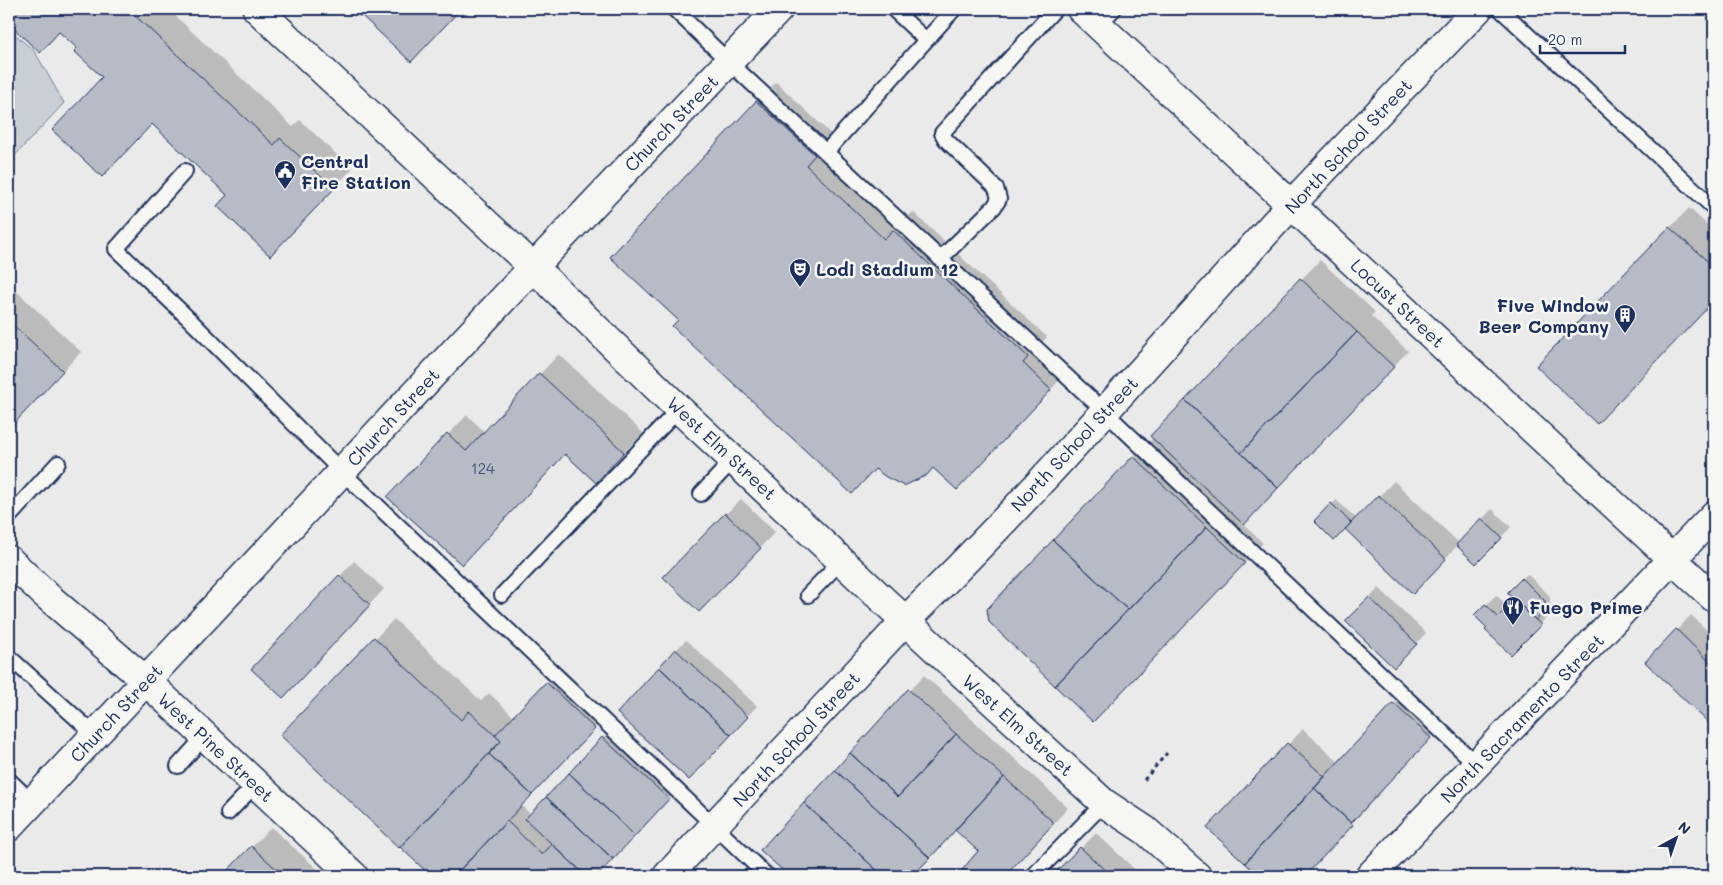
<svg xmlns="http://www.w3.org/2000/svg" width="1723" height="885" font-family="Mali,sans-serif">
  <rect width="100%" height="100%" fill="#e9eae9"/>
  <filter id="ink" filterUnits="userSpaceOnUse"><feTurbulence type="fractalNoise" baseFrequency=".02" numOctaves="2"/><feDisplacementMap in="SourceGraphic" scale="10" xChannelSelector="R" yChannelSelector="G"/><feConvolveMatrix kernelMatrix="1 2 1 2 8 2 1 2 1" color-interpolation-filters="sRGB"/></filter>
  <g filter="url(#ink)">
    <path fill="#caced5" stroke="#727e9a" d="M 9,29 L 35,52 L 64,103 L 9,162 Z"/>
    <path fill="#0003" d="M 9,9 L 168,9 L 293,127 L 300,120 L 352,169 L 289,235 L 229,195 L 104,77 L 78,48 L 60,31 L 40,51 L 9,22 Z
      M 350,9 L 460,9 L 430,41 L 356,13 Z
      M 776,82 L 833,136 L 824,146 L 904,220 L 913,212 L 1047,337 L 1041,343 L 1069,370 L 957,489 L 933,466 L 876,468 L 852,492 L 679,320 L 612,257 Z
      M 1689,208 L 1714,231 L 1714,300 L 1616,403 L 1538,366 Z
      M 1320,260 L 1375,312 L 1371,316 L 1408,351 L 1243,524 L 1263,543 L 1113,701 L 1134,457 L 1153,438 L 1152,436 Z
      M 9,284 L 81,352 L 10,427 L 9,425 Z
      M 559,354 L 643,433 L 615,462 L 566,453 L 389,497 L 467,415 L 485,432 Z
      M 1394,481 L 1459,543 L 1492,509 L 1511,527 L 1476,563 L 1458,545 L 1428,577 L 1345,528 L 1316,521 L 1336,500 L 1357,519 Z
      M 741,499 L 775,532 L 714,596 L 726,514 Z
      M 354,561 L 384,589 L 298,682 L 340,576 Z
      M 1527,574 L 1550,596 L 1550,604 L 1545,609 L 1550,614 L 1511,653 L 1476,615 L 1496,595 L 1509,607 L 1516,600 L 1509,593 Z
      M 9,576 L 19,586 L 9,596 Z
      M 1379,588 L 1426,633 L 1404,656 L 1347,621 Z
      M 1691,615 L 1714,637 L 1714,726 L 1647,662 Z
      M 394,619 L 481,701 L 489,693 L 514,717 L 562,668 L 609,713 L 521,805 L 531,815 L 618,723 L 683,784 L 596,876 L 433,876 L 282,735 Z
      M 686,640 L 757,706 L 745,719 L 676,650 Z
      M 924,675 L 1068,808 L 1005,876 L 971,876 L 963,870 L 980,851 L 956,829 L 912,876 L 791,876 L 762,850 Z
      M 1409,689 L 1445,722 L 1304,876 L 1260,876 L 1209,828 L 1303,729 L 1340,763 Z
      M 271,827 L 325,876 L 224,876 Z
      M 1096,833 L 1142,876 L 1054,876 Z
      M 759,855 L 782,876 L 738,876 Z
      M 1456,867 L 1466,876 L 1446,876 Z"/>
    <path fill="#b6bbc6" stroke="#1b2f5e" d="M 9,9 L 128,9 L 274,145 L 280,138 L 334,189 L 270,256 L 217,206 L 227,195 L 152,124 L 102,177 L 52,130 L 102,77 L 74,51 L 77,48 L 59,32 L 40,53 L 9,24 Z
      M 347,9 L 461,9 L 411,62 L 362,16 L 355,14 Z
      M 756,101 L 815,155 L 806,165 L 884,239 L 893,230 L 1028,357 L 1023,363 L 1051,390 L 957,490 L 933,468 L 927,475 L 904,486 L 886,477 L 875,469 L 852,494 L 672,326 L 678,320 L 610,257 Z
      M 1669,227 L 1714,267 L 1714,301 L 1597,424 L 1536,366 Z
      M 1300,278 L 1357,332 L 1241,453 L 1185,400 Z
      M 9,321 L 63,371 L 10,428 L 9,427 Z
      M 1357,332 L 1394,367 L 1278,488 L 1241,453 Z
      M 539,373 L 624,452 L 596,483 L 565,454 L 462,565 L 387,497 L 447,433 L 466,451 Z
      M 1185,400 L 1278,488 L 1244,525 L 1150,436 Z
      M 1133,456 L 1207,527 L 1128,610 L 1053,540 Z
      M 1378,495 L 1446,559 L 1413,594 L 1345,529 Z
      M 1331,503 L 1351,523 L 1334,541 L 1314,521 Z
      M 725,513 L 761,548 L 699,612 L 663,577 Z
      M 1481,518 L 1502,538 L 1476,564 L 1456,545 Z
      M 1207,527 L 1245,563 L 1093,722 L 1055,686 Z
      M 1053,540 L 1128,610 L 1055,686 L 989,622 L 987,609 Z
      M 339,575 L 370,605 L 283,698 L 251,669 Z
      M 1522,578 L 1545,601 L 1545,610 L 1536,620 L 1507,593 Z
      M 1369,597 L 1417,644 L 1394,668 L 1345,621 Z
      M 1515,600 L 1541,625 L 1511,655 L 1485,630 L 1487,628 L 1474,615 L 1485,604 L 1498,617 Z
      M 1676,629 L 1714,666 L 1714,728 L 1645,662 Z
      M 374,637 L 461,720 L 469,711 L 501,741 L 399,848 L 280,735 Z
      M 675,649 L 748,717 L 731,735 L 659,667 Z
      M 659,667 L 731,735 L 689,780 L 617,713 Z
      M 546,682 L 595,729 L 532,795 L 489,754 L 501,741 L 495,735 Z
      M 908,689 L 956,734 L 898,797 L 850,753 Z
      M 1393,703 L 1431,738 L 1351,823 L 1314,788 Z
      M 956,734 L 1004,777 L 930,858 L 835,770 L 850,753 L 898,797 Z
      M 602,737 L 669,799 L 635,836 L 569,773 Z
      M 1287,743 L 1325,777 L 1245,863 L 1207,828 Z
      M 489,754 L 532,795 L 454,876 L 431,876 L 400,847 Z
      M 835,770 L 930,858 L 912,876 L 883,876 L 804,803 Z
      M 569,773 L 635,836 L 613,859 L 546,797 Z
      M 1004,777 L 1054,823 L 1005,876 L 969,876 L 962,870 L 978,851 L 955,830 Z
      M 1314,788 L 1353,825 L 1305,876 L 1259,876 L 1245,863 Z
      M 546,797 L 613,859 L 597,876 L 586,876 L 525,819 Z
      M 804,803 L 883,876 L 789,876 L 760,850 Z
      M 507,821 L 542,855 L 552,844 L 586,876 L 454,876 Z
      M 251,846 L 284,876 L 222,876 Z
      M 1080,847 L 1111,876 L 1054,876 L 1053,875 Z"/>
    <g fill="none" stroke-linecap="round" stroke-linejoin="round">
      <g stroke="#1b2f5e" stroke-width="18">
        <path id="service" d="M 674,9 L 729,62 L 1105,412 L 1477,765
          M 893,9 L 926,40
          M 1500,9 L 1714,208
          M 1098,25 L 1114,9
          M 826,152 L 954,9
          M 185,171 L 116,249 L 189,319 L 342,472 L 767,876
          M 940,259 L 994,207 L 999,199 L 996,188 L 946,140 L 942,133 L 1055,9
          M 701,494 L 734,459
          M 9,517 L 58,463
          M 502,595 L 679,409
          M 808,595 L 841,561
          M 9,657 L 95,735
          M 178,766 L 205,736
          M 9,780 L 32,802
          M 228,813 L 256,784
          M 1033,876 L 1104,803"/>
      </g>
      <g stroke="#1b2f5e" stroke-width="31">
        <path id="minor" d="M 1081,9 L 1714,598
          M 667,876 L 905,621 C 1041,489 1164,343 1292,204 C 1353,138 1416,74 1478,9
          M 1370,876 L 1714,515"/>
      </g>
      <g stroke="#1b2f5e" stroke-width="31">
        <path id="tertiary" d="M 257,9 L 533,267 L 679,409 L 944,657 L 1104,803 L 1145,830 L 1197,876
          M 9,560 L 46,595 L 146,681 L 354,876
          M 9,827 L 507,295 L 779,9"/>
      </g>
      <path stroke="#1b2f5e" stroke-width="3" stroke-dasharray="4 4" stroke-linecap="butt" d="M 1144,780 L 1167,753"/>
      <use href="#service" stroke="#f6f6f2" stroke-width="14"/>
      <use href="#minor" stroke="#f6f6f2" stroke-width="28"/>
      <use href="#tertiary" stroke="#f6f6f2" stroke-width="28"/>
    </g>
  </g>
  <defs>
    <g id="civic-pin" transform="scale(1.125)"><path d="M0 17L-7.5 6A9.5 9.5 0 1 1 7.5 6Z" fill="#1b2f5e" stroke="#f6f6f2"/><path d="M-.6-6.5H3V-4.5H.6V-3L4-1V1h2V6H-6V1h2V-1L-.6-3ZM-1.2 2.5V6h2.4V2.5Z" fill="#fff"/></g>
    <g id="theatre-pin" transform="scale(1.125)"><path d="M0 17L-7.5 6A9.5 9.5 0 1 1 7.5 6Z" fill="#1b2f5e" stroke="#f6f6f2"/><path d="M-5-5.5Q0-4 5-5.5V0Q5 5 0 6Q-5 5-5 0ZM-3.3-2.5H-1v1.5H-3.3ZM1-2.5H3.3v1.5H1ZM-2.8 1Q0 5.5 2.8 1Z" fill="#fff"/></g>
    <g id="building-pin" transform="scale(1.125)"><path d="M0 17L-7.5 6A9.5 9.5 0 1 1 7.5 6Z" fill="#1b2f5e" stroke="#f6f6f2"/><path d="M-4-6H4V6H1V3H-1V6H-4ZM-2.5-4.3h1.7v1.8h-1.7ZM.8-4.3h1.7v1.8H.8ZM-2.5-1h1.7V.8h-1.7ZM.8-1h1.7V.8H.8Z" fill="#fff"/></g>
    <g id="restaurant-pin" transform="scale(1.125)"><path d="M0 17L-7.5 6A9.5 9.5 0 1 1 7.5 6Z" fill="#1b2f5e" stroke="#f6f6f2"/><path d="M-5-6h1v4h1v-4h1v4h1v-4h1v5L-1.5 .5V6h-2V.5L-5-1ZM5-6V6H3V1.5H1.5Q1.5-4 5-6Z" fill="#fff"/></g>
  </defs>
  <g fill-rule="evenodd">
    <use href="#civic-pin" x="285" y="171"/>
    <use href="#theatre-pin" x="800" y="269"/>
    <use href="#building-pin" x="1625" y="315"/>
    <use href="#restaurant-pin" x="1513" y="607"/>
  </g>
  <g text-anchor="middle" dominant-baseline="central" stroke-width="5" stroke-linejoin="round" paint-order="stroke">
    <g font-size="15" fill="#425278">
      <text x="483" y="468">124</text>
    </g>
    <g font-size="18" fill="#1b2f5e" stroke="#f6f6f2">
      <text transform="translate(671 123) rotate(-46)">Church Street</text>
      <text transform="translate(1348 146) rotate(-47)">North School Street</text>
      <text transform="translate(1398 303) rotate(43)">Locust Street</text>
      <text transform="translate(393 417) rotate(-47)">Church Street</text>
      <text transform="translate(1074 444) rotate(-47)">North School Street</text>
      <text transform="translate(722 448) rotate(43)">West Elm Street</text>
      <text transform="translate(116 713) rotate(-47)">Church Street</text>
      <text transform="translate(1522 718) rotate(-46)">North Sacramento Street</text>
      <text transform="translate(1018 725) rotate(42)">West Elm Street</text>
      <text transform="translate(796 739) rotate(-47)">North School Street</text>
      <text transform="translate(216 747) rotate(43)">West Pine Street</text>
    </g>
    <g font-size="18" font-weight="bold" fill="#1b2f5e" stroke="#f6f6f2" text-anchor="start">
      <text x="301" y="161">Central<tspan x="301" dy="21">Fire Station</tspan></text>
      <text x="816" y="269">Lodi Stadium 12</text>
      <text x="1609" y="305" text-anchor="end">Five Window<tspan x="1609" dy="21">Beer Company</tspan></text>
      <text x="1529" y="607">Fuego Prime</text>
    </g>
  </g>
  <rect width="1723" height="885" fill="none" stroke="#f6f6f2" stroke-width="30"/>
  <rect x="15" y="15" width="1693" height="855" fill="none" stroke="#1b2f5e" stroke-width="2" filter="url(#ink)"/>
  <g transform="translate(1676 838) rotate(40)" stroke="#f6f6f2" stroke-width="4" paint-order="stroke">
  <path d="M0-4L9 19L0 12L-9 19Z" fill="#1b2f5e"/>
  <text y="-8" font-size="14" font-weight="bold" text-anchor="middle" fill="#1b2f5e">N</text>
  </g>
  <path d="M1540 45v8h85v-8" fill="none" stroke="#1b2f5e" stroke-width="2.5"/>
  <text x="1548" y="45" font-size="15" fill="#1b2f5e" stroke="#f6f6f2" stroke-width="4" paint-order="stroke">20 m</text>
</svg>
